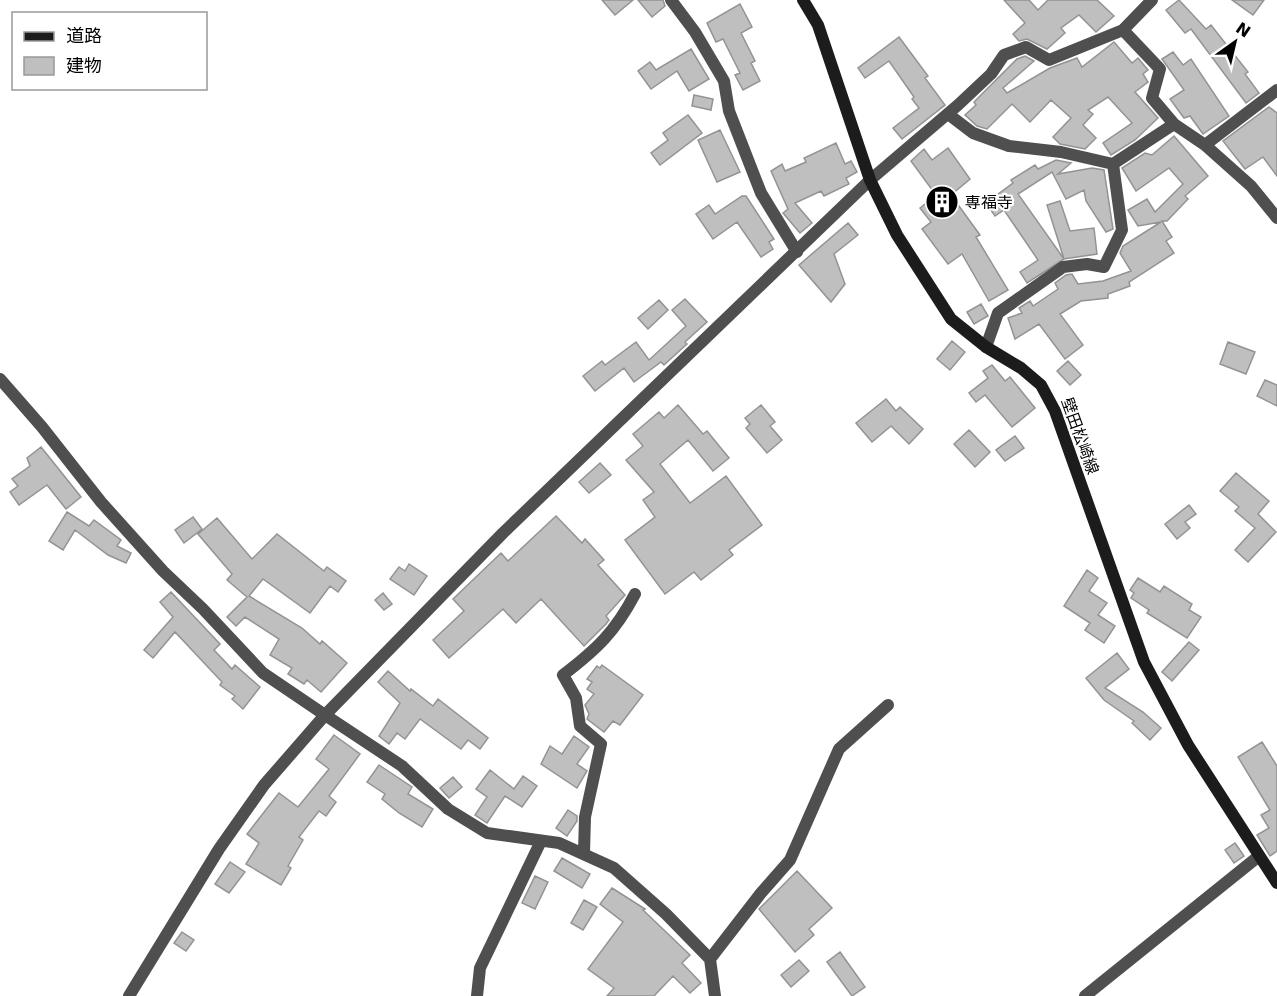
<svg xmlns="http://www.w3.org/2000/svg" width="1277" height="996" font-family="'DejaVu Sans','Noto Sans JP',sans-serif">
  <rect width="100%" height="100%" fill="#fff"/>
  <path fill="#bfbfbf" stroke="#939393" stroke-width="1.5" d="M 602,0 L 633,0 L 615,15 Z
    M 638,0 L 663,0 L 665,6 L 652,17 Z
    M 1004,0 L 1029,0 L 1038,10 L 1048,0 L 1097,0 L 1114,16 L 1096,32 L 1079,15 L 1061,28 L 1065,33 L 1047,49 L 1027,39 L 1019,41 L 1013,34 L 1025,23 Z
    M 1179,0 L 1206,29 L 1211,25 L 1248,72 L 1245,74 L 1259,93 L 1246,103 L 1191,29 L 1185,33 L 1166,10 Z
    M 1232,0 L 1264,0 L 1253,15 Z
    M 740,4 L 752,27 L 741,33 L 755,61 L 751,63 L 760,81 L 743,90 L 735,75 L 740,73 L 723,39 L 716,42 L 707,23 Z
    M 899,37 L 928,76 L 925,78 L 945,105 L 902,139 L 893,128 L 919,108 L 912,99 L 914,97 L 889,61 L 865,78 L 858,68 Z
    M 1114,42 L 1132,63 L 1138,58 L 1148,70 L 1143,74 L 1148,82 L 1135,92 L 1158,118 L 1135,140 L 1111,155 L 1103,143 L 1132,123 L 1108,97 L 1088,110 L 1093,114 L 1083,125 L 1096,138 L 1085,149 L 1060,144 L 1053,137 L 1071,118 L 1051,100 L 1030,122 L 1012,104 L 987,129 L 977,126 L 965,115 L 976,105 L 974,102 L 1017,59 L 1025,56 L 1034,61 L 1003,88 L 1007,93 L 1050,68 L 1077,58 L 1082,67 Z
    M 691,49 L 709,79 L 689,91 L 677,71 L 651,89 L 638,71 L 650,62 L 656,70 Z
    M 1173,52 L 1183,65 L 1191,59 L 1229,116 L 1203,134 L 1190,116 L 1184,118 L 1170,99 L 1184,90 L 1162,59 Z
    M 694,95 L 713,99 L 711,110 L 692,106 Z
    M 1269,107 L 1277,113 L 1277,176 L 1263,157 L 1245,169 L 1223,141 Z
    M 688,115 L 702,133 L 660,165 L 651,153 L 668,140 L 663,133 Z
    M 720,130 L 740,172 L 717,182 L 698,140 Z
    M 1174,136 L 1208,176 L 1185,196 L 1188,199 L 1167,221 L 1162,221 L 1172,237 L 1166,241 L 1174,253 L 1129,282 L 1130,286 L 1108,294 L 1108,298 L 1081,301 L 1060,314 L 1083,345 L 1065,359 L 1039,324 L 1015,339 L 1008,318 L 1022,313 L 1019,308 L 1030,301 L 1033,306 L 1058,289 L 1055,283 L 1066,275 L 1072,274 L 1078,284 L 1103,281 L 1131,271 L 1120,253 L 1123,246 L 1161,222 L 1138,226 L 1128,210 L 1147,199 L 1155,212 L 1183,184 L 1169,168 L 1136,191 L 1122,168 L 1145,153 L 1152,155 Z
    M 836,143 L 845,164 L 851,161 L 857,172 L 846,178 L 849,184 L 824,196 L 821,191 L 795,203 L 812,223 L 800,233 L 783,213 L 788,209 L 771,171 L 782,164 L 785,171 L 806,162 L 804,158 Z
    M 948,148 L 970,179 L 951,195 L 980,235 L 976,237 L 1008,290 L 989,301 L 962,254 L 948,264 L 922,229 L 931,222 L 920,208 L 936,195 L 911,161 L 924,149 L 932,160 Z
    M 1056,160 L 1071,163 L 1058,174 L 1092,168 L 1104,170 L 1113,229 L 1106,232 L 1086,201 L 1084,190 L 1066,199 L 1052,172 L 1018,194 L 1064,259 L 1027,283 L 1020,272 L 1038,260 L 1004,210 L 995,216 L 986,203 L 1013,183 L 1011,180 L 1035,165 L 1038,169 Z
    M 742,196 L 746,196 L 774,239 L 769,242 L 773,249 L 761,257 L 737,222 L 713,239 L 696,214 L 709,205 L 715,214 Z
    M 1060,201 L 1070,231 L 1094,228 L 1097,254 L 1064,259 L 1047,205 Z
    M 848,223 L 858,235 L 834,254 L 845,284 L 831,302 L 799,265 Z
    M 685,299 L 707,322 L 685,342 L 687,344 L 664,365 L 661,362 L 634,382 L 624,368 L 595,391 L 583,376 L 602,361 L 605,365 L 636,342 L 649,360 L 686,326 L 672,310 Z
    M 659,300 L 668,310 L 648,329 L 638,318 Z
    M 981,304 L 988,316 L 974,324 L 967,312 Z
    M 952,341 L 965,352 L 950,370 L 937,359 Z
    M 1228,342 L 1255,352 L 1246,374 L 1220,364 Z
    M 1068,361 L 1081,375 L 1070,385 L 1057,371 Z
    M 992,365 L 1005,381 L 1010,377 L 1035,408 L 1012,427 L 985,395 L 976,402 L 969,393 L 988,378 L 983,371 Z
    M 1265,380 L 1277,385 L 1277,406 L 1257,396 Z
    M 886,399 L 896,411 L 900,407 L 923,429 L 909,444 L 891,426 L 872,442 L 856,423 Z
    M 678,405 L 703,434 L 707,431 L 729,458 L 713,471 L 688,440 L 660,464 L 690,503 L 726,476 L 762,525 L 729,550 L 733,555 L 701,580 L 694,572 L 665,594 L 625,540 L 655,517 L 643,500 L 654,492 L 626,460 L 643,446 L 633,434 L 659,412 L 664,418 Z
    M 761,405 L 775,422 L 770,426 L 782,440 L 767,453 L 746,428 L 750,424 L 745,418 Z
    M 969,430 L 990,452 L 975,467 L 954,444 Z
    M 1015,436 L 1024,448 L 1005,461 L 996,450 Z
    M 41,447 L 81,497 L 66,509 L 47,485 L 19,505 L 10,492 L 18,486 L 12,479 L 30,466 L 27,458 Z
    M 600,463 L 611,475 L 589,493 L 579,482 Z
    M 1236,473 L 1269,501 L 1258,514 L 1276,532 L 1248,562 L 1235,550 L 1255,528 L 1235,511 L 1239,507 L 1220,491 Z
    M 1189,505 L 1196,514 L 1185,522 L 1190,528 L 1177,539 L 1165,524 Z
    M 67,512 L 89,526 L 94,520 L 121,540 L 117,546 L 131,553 L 126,563 L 108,555 L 75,530 L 63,550 L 49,541 Z
    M 556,516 L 582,543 L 585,539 L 604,560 L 598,565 L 625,595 L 606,616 L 609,620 L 606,624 L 584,646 L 541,599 L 516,623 L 503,609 L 449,658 L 433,640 L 464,611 L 453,599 L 501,553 L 508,561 Z
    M 193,517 L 202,529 L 184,543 L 175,530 Z
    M 217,518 L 252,559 L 277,534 L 324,571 L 327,567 L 346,581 L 338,592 L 330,586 L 310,613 L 263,579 L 249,596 L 302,628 L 320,644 L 322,641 L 347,663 L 321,692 L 307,680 L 304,684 L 288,674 L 292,668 L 270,655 L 279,639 L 245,617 L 236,626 L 227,617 L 247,597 L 227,580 L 232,574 L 198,534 Z
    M 409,564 L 427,576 L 414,595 L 390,579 L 399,567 L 405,571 Z
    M 1087,570 L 1098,578 L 1089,591 L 1107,603 L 1098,615 L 1115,626 L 1104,643 L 1085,630 L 1090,623 L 1064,606 Z
    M 1138,578 L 1160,592 L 1164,586 L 1192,604 L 1189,610 L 1201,617 L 1187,638 L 1147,613 L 1149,610 L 1131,598 L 1134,593 L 1130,590 Z
    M 171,592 L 220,644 L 214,650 L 232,669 L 235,665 L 260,687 L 243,709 L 232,699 L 235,696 L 220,685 L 222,682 L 175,632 L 153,658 L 144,650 L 173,617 L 160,602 Z
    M 383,593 L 392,604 L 384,610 L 375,600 Z
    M 1189,642 L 1199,650 L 1172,681 L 1162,672 Z
    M 1117,653 L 1129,669 L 1105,688 L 1143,712 L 1161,728 L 1150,740 L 1132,723 L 1134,721 L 1104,700 L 1086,678 Z
    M 602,665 L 643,695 L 620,725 L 613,721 L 604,732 L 587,719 L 589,714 L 585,705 L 594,694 L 587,689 L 592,682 L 587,679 L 597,666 L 600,668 Z
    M 388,671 L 410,691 L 411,689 L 433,706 L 438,699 L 488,738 L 480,749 L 468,740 L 461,749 L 420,719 L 405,739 L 397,733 L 389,744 L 379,736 L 400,703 L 378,682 Z
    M 334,735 L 360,754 L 329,796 L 336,802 L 326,816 L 319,811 L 299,837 L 303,840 L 288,866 L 291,868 L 281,885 L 246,864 L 259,843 L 247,834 L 279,793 L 298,807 L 329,769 L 316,759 Z
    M 574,736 L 589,747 L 577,764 L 587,771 L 577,788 L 541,764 L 550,746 L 562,754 Z
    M 1262,742 L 1277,766 L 1277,851 L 1270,856 L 1257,835 L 1269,828 L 1261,815 L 1270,810 L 1238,757 Z
    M 379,765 L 412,787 L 408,794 L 433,809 L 422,827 L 399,813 L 382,799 L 385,794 L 367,782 Z
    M 490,770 L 514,789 L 523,776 L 537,786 L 522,807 L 505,796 L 487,823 L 475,815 L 487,797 L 476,789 Z
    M 453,777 L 462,787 L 449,798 L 440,788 Z
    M 568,810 L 577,816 L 577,821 L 567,836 L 556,828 Z
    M 1235,843 L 1244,856 L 1234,863 L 1225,850 Z
    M 562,858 L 590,874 L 582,888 L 554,871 Z
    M 230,862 L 245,872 L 229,893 L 215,884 Z
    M 797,871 L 832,908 L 809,929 L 814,935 L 795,952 L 759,909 Z
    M 535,876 L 548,882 L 535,909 L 522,903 Z
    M 612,888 L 645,909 L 643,910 L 690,955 L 682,963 L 701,983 L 690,993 L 673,976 L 654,996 L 607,996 L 614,988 L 588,969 L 623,922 L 600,904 Z
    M 584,900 L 597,907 L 583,930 L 571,923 Z
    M 182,932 L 194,940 L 186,951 L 174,943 Z
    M 840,952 L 865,987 L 852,996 L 827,962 Z
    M 799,960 L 809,971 L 791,987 L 781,975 Z"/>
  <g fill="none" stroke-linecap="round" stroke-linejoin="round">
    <path stroke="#4f4f4f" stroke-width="12" d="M 671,0 L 695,32 L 724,81 L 729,111 L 761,193 L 797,252
      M 1123,30 L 1160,69 L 1152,98 L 1174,124 L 1205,145 L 1251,186 L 1277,218
      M 948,114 L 973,133 L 1009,146 L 1061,152 L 1113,164 L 1174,124
      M 1205,145 L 1277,90
      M 870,180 L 958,105 L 991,74 L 1004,55 L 1026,47 L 1049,60 L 1123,30 L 1152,0
      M 986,347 L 998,313 L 1063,267 L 1087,264 L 1104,267 L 1122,230 L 1113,164
      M 325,715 L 402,766 L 448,809 L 487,833 L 559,843 L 614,868 L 666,914 L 710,959 L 715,996
      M 584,853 L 585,817 L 601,744 L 580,726 L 576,698 L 563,675 C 597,649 615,632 635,594
      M 710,959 L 761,893 L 790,860 L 839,749 L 888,705
      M 477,996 L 480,968 L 541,841
      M 1085,996 L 1259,856"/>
    <path stroke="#4f4f4f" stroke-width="12" d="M 0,379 L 42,427 L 101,502 L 163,571 L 203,609 L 263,673 L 325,715
      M 129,996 L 219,849 L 264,785 L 325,715 L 503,533 L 870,180"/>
    <path stroke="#1c1c1c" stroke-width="12" d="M 803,0 L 818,25 L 870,180 L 897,235 L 951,319 L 986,347 L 1021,368 L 1041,385 L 1055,411 L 1144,662 L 1188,745 L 1277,883"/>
  </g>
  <defs>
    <g id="building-disc" transform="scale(1.725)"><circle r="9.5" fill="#000" stroke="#fff"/><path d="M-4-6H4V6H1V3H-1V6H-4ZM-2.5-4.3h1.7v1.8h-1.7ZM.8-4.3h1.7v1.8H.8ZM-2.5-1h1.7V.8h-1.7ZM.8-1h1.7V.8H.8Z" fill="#fff"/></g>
  </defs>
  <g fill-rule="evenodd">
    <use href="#building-disc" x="942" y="202"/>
  </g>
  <g text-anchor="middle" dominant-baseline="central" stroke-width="4.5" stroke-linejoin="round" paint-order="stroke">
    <g font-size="16" fill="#000" stroke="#fff" text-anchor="start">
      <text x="965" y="202">専福寺</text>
    </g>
    <g font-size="16" fill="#000" stroke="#fff">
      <text transform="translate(1080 436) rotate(70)">壁田松崎線</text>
    </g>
  </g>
  <rect x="12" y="12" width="195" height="78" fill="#ffffff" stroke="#999999" stroke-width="1.5"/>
  <rect x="24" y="32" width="30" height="9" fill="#1c1c1c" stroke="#999999" stroke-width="1.5"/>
  <text x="66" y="42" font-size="18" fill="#000000">道路</text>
  <rect x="24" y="57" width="30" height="18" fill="#bfbfbf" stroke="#999999" stroke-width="1.5"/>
  <text x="66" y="72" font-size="18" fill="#000000">建物</text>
  <g transform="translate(1235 42) rotate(34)" stroke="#ffffff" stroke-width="4.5" paint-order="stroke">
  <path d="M0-4.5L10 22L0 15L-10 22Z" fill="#000000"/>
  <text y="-9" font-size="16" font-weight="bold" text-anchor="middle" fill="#000000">N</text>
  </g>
</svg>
